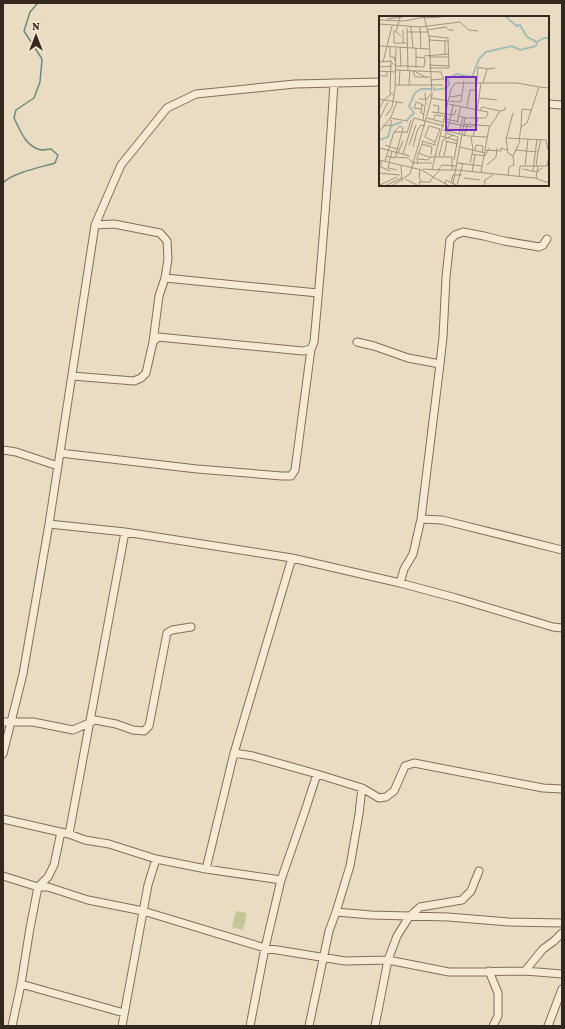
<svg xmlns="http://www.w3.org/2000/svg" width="565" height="1029" font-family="'Crimson Pro',serif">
  <rect width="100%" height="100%" fill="#eadcc2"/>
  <path fill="#c3c797" d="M 236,911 L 247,913 L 243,930 L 232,927 Z"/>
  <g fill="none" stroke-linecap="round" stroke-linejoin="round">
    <path stroke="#6c8a81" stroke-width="1.5" d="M 3,183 C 11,173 42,167 55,163 L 58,155 L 51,149 C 48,149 45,150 42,150 C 26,148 20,130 14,118 L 16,110 L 34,98 L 40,82 L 42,59 L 24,31 L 30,12 L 38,3"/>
    <g stroke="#826d5b" stroke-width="9">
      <path id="minor" d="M 548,104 L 562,105
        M 95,225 L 114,224 L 160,233 L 167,241 L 168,259 L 165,278 L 159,296 L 153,342
        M 165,278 L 318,293
        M 357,342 L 374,346 L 408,358 L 440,364
        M 72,376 L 134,381 L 141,378 L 146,373 L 153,342 L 158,337 L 303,351 L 311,349 L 314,342 C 322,256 329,169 334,83
        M 3,450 L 16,452 L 58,466
        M 60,453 L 197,469 L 282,476 L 291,476 L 295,470 L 311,349
        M 421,519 L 442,520 L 562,550
        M 49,524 L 125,532 L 292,558 L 400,583 L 456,598 L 553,627 L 562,628
        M 400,583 L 404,569 L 413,554 L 421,519 L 440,364 L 443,337 L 446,277 L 450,240 L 455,235 L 463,232 L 484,236 L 504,241 L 539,247 L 543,245 L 547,239
        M 3,722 L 33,722 L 73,730 L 89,723 L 95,720 L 116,724 L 133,730 L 144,731 L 149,726 L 167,633 L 172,630 L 191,627
        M 234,753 L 253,756 L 317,774 L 362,788 L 379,798 L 386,797 L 394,791 L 405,766 L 414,763 L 543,788 L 562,789
        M 3,754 L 23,674 L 49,524 L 95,225 L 121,165 L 167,108 L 196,94 L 295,84 L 380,82
        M 3,819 L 69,834 L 85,840 L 109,844 L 156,859 L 206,869 L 281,880
        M 69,834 L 125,532
        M 206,869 L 234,753 L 292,558
        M 3,876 L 38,887 L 48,887 L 88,900 L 143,911 L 265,948 L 345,961 L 388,960 L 449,972 L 525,971 L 543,949 L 554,941 L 562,933
        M 336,912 L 371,915 L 448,917 L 509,922 L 562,923
        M 489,971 L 498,993 L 498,1016 L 493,1026
        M 525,971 L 562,974
        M 21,984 L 124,1013
        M 12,1026 L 21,984 L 30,928 L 38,887 L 48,877 L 54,865 L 61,832
        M 122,1026 L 148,885 L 156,859
        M 250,1026 L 265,948 L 281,880 L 305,811 L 317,774
        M 309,1026 L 329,931 L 336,912 L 350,866 L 359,814 L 362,788
        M 375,1026 L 388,960 L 397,936 L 409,917 L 420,907 L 462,900 L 471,891 L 479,871
        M 548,1026 L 562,989"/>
    </g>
    <use href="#minor" stroke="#f5ead4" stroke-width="7"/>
  </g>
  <g transform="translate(379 16)">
    <rect width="170" height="170" fill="#eadcc2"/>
    <path fill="none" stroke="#a4bdb4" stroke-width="2" d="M 158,26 L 165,22 L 169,22 L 170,26M 54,71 L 56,74 L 67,72 L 70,69 L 69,62 L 78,58 L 93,61 L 100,43 L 107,36 L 133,30 L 141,34 L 157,30 L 158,26 L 148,21 L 141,9 L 138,10 L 127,1M 28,104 L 35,97 L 30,90 L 36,77 L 42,73 L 52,73M 0,124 L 9,121 L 12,110 L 23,106"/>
    <path fill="none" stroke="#a19480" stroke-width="1" d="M 21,1 L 17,16 L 22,20M 44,2 L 62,1M 8,3 L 23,1M 0,4 L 26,5 L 45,1M 0,8 L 41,11 L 81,6 L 90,14 L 99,15M 32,11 L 34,32M 41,11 L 42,33M 28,12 L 29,54M 15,14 L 15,27 L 28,27M 48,14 L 67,11 L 70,14 L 75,14M 28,16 L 49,16M 50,20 L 69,22 L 70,52 L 50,52M 50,24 L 69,25M 66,25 L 66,38M 24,27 L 24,14M 1,30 L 50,33M 11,31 L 11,41 L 15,41 L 16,45M 21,31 L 22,50M 37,32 L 37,52M 45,40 L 69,38M 50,41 L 69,41M 12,45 L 11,77 L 15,79M 0,46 L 13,45M 4,46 L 13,10M 13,47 L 17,50 L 29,50M 50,49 L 70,50M 29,50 L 45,51 L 46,42 L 37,41M 0,51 L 13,50M 17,54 L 61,56M 0,55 L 17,56M 34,55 L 36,61 L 51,61M 35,55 L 48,62M 0,60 L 8,60 L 8,55M 51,64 L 65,63 L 61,55M 98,66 L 99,51 L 108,53M 104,67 L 108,53 L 116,52M 17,69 L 30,69 L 31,54M 20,69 L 21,54M 30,69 L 64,69M 46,77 L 47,89M 71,81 L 83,79 L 85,65M 100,81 L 102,67M 52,82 L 70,85M 0,83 L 24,87M 40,83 L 48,83 L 52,78M 36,85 L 46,90 L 44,104M 71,85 L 82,86 L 83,79M 37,87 L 35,92 L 42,93M 43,88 L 42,97 L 45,98M 70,88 L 98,94 L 100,82 L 118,84M 54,89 L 60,90 L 59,97M 88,91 L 91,74 L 96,74M 0,94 L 4,85 L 12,78M 101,94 L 103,91 L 121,95 L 126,94 L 126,91M 53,96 L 75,99 L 77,94M 7,100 L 13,91 L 16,73 L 17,32M 80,100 L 87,102 L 106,102 L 108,100 L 109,96 L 98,94M 11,102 L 29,105M 48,102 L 63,106M 55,103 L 56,99 L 64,100M 67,103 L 80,106M 0,104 L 9,86M 71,104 L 74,89M 66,106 L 91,111 L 97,109M 78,106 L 82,90M 85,108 L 111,110M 4,110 L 12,109 L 12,104M 142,111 L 143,93 L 153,94M 64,114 L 89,120 L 108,121M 0,116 L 12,101 L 18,86M 28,117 L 32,104M 67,117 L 79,121 L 75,144M 80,118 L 84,101M 62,120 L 79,125M 85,120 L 88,110 L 92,106M 66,121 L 71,104M 92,121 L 94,134M 94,121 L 99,102M 127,122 L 167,124 L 169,134M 43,125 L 56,129M 66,125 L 79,128M 140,125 L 142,111 L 148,107 L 160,71 L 170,72M 43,128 L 53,131 L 52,139M 6,129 L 18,133M 30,129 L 37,109M 56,129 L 56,126 L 46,121 L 50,110 L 61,113 L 56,126M 34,131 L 38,115 L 42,109 L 46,110M 81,131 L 106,137M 106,134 L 122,135 L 122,132 L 128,134M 136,134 L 159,136 L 157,150M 0,135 L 1,132 L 31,140M 13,135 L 9,152 L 18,154M 96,135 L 97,129 L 104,130 L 103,136M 159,136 L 162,123M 19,137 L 24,125M 39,137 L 50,141 L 73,141 L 73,153M 24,138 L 35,102 L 65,110M 93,138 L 106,140 L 110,132M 7,140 L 16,142 L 24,112 L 21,110 L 15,116M 60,140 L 64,124 L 74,119M 65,140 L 68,125M 134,140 L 141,125M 17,141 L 29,142 L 34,147M 39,143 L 49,144 L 52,141M 0,144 L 43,154 L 54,161 L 61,154 L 77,154 L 156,162 L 170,167M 2,145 L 2,151 L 11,155M 6,145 L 15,116 L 28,116M 34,147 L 53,147M 78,147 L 103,150M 91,147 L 94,134M 39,148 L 38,142 L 44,125M 108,149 L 117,141 L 118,132M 22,150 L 23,166M 146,150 L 149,123M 44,153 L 61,154M 144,153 L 158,156 L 163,152M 41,154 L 40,162 L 43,165M 53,154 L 72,73 L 76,67 L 138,67 L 160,71M 59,154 L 63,149 L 78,150M 154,155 L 158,123M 93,156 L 96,139M 102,156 L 110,112 L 121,95M 0,157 L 21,159M 129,159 L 130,151 L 135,149 L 134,140 L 129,137 L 127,123 L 134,97M 54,161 L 69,169M 140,161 L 141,150 L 168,150 L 170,139M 85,162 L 101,164M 157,162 L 159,150M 26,163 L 38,169M 72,166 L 74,159 L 83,159M 66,167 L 67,164 L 77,169M 74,168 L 86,102M 1,169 L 18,161M 8,169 L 22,162M 14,169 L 31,158 L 50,92 L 53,79 L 50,20 L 45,1M 41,169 L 40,166 L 51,166 L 54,161M 78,169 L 84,147M 105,169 L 106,164 L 114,159"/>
    <path fill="#7b2cbf" fill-opacity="0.15" stroke="#7b2cbf" stroke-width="2" d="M 67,61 L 97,61 L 97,114 L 67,114 Z"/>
    <rect width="170" height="170" fill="none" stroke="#33271e" stroke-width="2"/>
  </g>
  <rect width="565" height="1029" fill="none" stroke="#33271e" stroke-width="8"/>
  <g transform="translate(36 36)" stroke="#f2e7d0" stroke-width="3" paint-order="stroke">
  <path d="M0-3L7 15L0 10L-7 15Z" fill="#33271e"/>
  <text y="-6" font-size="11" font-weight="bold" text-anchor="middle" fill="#33271e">N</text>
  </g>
</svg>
